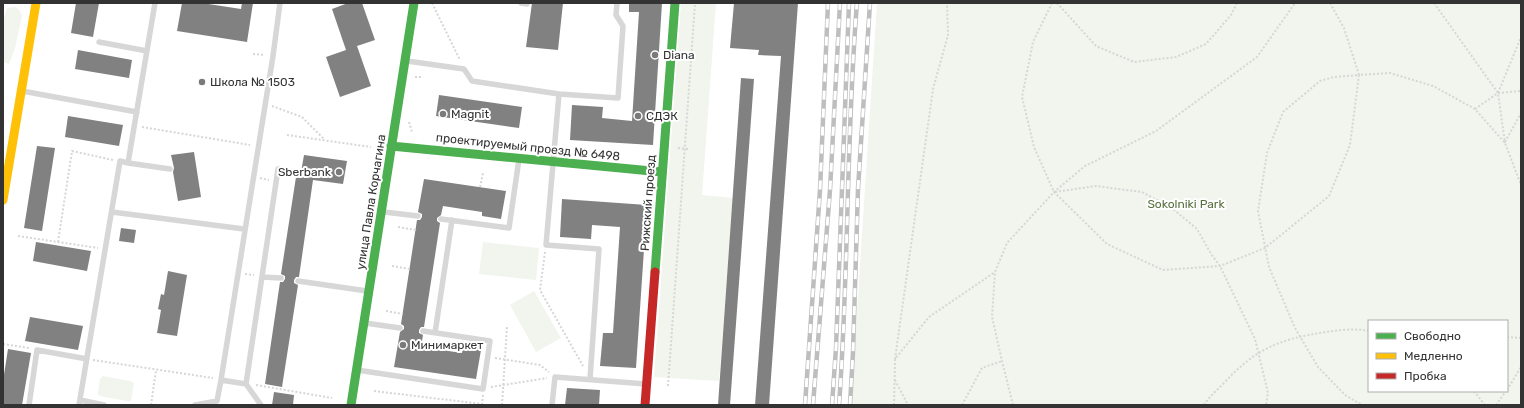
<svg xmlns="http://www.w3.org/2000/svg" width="1524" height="408" font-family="Rubik,sans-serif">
  <rect width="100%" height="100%" fill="#fff"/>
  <path fill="#f1f5ed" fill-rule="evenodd" d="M 681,3 L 716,3 L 702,195 L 733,198 L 719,381 L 654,377 Z
    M 877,3 L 1521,3 L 1521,405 L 851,405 ZM 1369,321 L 1507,321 L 1507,391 L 1369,391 Z
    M 16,7 L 20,11 L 22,16 L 15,48 L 9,64 L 3,62 L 3,21 L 7,8 Z
    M 483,242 L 539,248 L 536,280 L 479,274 Z
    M 534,291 L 561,338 L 536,352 L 510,305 Z
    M 103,376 L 130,381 L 134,383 L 131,401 L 127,401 L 99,396 L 98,393 L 100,379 Z"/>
  <path fill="#818181" d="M 76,3 L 99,3 L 93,37 L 71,33 Z
    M 182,3 L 202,3 L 241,9 L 242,3 L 253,3 L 247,42 L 177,31 Z
    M 348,3 L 362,3 L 375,40 L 357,46 L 371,86 L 340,97 L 326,57 L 346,50 L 332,9 Z
    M 532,3 L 563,3 L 558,50 L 526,47 Z
    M 629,3 L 662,3 L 653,145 L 570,140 L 572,105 L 603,107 L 602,118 L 632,121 L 639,12 L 629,12 Z
    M 734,3 L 798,3 L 769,405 L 755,405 L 781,56 L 758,55 L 759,50 L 730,48 Z
    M 78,50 L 132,60 L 129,78 L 75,69 Z
    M 741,78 L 754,79 L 730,405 L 718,405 Z
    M 439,95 L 522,107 L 519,128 L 436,116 Z
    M 68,116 L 123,125 L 119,146 L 65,137 Z
    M 37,146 L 55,148 L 42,231 L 24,228 Z
    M 194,152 L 201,197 L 178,201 L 173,172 L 174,168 L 171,155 Z
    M 304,155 L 347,161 L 343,184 L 313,180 L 299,277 L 296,277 L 294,280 L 294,283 L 298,285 L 282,387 L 265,384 L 280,282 L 283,282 L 285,279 L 285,276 L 281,274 L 296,177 L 300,178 Z
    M 424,179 L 506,191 L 501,219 L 482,216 L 482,212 L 443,206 L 441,215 L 437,218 L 437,221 L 440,223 L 424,327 L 421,327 L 419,330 L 419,333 L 423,335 L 421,347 L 462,353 L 463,347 L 481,350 L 476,379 L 394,367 L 400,332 L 404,329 L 404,326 L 401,324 L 417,220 L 420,220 L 422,217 L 422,214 L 418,212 Z
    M 562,199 L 647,205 L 636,368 L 600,366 L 603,333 L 613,333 L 620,227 L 592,225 L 591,239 L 560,237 Z
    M 121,228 L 136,230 L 134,243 L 119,241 Z
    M 36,242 L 91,251 L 87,271 L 33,261 Z
    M 168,271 L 187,275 L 177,336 L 157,333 L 161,310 L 158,309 L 161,294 L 164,295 Z
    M 30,317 L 83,326 L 78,350 L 25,341 Z
    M 8,349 L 31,353 L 22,405 L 3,405 L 3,381 Z
    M 567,388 L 600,390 L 599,405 L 565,405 Z
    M 274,392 L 294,395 L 293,405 L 272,405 Z"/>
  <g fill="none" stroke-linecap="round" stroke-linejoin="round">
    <path stroke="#d6d6d6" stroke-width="2" stroke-dasharray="2 2" stroke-linecap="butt" d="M 432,3 L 460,60
      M 1052,3 L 1033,42 L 1022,97 L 1034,147 L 1054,192 L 1107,244 L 1163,270 L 1220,266 L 1265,248 L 1329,196 L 1350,145 L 1359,75 L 1334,77 L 1320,81 L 1283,112 L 1267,153 L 1258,211 L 1269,267 L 1295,328 L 1318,367 L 1345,395 L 1362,405
      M 1057,3 L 1096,46 L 1134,62 L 1176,57 L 1206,44 L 1231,15 L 1237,3
      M 1330,3 L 1344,28 L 1359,75 L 1390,73 L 1433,86 L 1475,109 L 1505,143 L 1521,185
      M 1434,3 L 1498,93 L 1505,143
      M 253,54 L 265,55
      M 415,77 L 421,77
      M 1498,93 L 1521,91
      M 272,106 L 302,117 L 324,139
      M 1475,109 L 1498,93 L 1521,37
      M 409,122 L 412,132
      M 142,127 L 250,145
      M 287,135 L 371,147
      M 1505,142 L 1521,113
      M 678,148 L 688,149
      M 260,178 L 269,180
      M 480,187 L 483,173
      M 1055,192 L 1096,186 L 1142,192 L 1173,209 L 1197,229 L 1211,254 L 1220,266 L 1255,339 L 1268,393 L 1266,405
      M 398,227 L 416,230
      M 18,236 L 98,248
      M 58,242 L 72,151 L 113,160
      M 545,252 L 540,290 L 583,366
      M 392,266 L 410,269
      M 245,274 L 254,275
      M 386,311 L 403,314
      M 1507,337 L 1521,338
      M 3,344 L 29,348
      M 495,358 L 540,365 L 549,372
      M 895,359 L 933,89 L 948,35 L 947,3
      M 93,360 L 213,378
      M 895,380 L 908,405
      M 256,385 L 332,398
      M 668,386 L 695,3
      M 491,387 L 547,378
      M 1507,390 L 1521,367
      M 374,391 L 482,404 L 483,395
      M 1474,391 L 1485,405
      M 151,405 L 156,370
      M 502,405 L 507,327
      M 894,405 L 895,359 L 929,317 L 995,272
      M 962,405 L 982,368 L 1002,361
      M 1013,405 L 1002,361 L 992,317 L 995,272 L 1007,243 L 1054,192 L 1085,166 L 1156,131 L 1257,57 L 1295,3
      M 1204,405 C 1209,397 1216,391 1223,384 C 1255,349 1279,339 1326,332 C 1340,330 1356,328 1369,331
      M 1496,405 L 1506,391"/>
    <path stroke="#d7d7d7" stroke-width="5.5" d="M 521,3 L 527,4
      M 99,42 L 147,51
      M 407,61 L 464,69 L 472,81 L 559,94 L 618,98 L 623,26 L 616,15 L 617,3
      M 22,91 L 137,112
      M 559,94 L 546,245 L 599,249 L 590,379
      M 128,163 L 170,169
      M 112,212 L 244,229
      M 384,212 L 418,216
      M 441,219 L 509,228 L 519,159
      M 262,277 L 281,278
      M 298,281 L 367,291
      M 365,323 L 400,328
      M 435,333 L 452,220
      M 357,370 L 483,389 L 490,341 L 423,331
      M 246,384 L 221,380 L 273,56 L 280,3
      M 80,400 L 104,405
      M 29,405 L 37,350 L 87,359
      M 79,405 L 120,161 L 128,163 L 155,3
      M 195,405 L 217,401 L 221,380
      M 261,405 L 246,384 L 278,169
      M 552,405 L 555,377 L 646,384"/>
    <path stroke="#4caf50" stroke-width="9" d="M 391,146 L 662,172
      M 655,272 L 675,3
      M 351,405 L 414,3"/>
    <path stroke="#ffc107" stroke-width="9" d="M 3,200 L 36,3"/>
    <path stroke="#c62828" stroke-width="9" d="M 645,405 L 655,272"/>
    <g stroke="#bebebe" stroke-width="4.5">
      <path id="rail" d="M 805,405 L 820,190 L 828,3
        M 813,405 L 830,190 L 840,3
        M 832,405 L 836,348 L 849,3
        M 839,405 C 849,271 846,137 857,3
        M 850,405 L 853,352 L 858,189 L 870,3"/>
    </g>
    <use href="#rail" stroke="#fff" stroke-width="3" stroke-dasharray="9" stroke-linecap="butt"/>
  </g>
  <g fill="#7a7a7a" stroke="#fff" stroke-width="1.5">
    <circle cx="655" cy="55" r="4"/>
    <circle cx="202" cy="82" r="4"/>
    <circle cx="443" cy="114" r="4"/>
    <circle cx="638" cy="116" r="4"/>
    <circle cx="339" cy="172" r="4"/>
    <circle cx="403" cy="345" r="4"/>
  </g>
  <g text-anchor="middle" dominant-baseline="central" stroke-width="4" stroke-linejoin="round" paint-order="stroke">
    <g font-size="12" fill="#333" stroke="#fff" text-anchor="start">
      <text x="663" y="55">Diana</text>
      <text x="210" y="82">Школа № 1503</text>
      <text x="451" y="114">Magnit</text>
      <text x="646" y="116">СДЭК</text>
      <text x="331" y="172" text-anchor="end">Sberbank</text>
      <text x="411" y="345">Минимаркет</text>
    </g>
    <g font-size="12" fill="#333" stroke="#fff">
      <text transform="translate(528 147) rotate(6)">проектируемый проезд № 6498</text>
      <text transform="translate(371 202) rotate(-81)">улица Павла Корчагина</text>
      <text transform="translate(648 203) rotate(-86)">Рижский проезд</text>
    </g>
    <g font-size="12" fill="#56703f" stroke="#fff">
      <text x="1186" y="204">Sokolniki Park</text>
    </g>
  </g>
  <rect width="1524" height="408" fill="none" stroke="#333333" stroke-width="8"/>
  <rect x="1368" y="320" width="140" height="72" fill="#ffffff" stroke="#adadad"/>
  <rect x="1376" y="333" width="20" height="6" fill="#4caf50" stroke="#adadad"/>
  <text x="1404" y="340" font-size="12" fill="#333333">Свободно</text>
  <rect x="1376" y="353" width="20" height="6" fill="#ffc107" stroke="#adadad"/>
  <text x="1404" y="360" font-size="12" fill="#333333">Медленно</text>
  <rect x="1376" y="373" width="20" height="6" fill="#c62828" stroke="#adadad"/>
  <text x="1404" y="380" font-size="12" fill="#333333">Пробка</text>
</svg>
